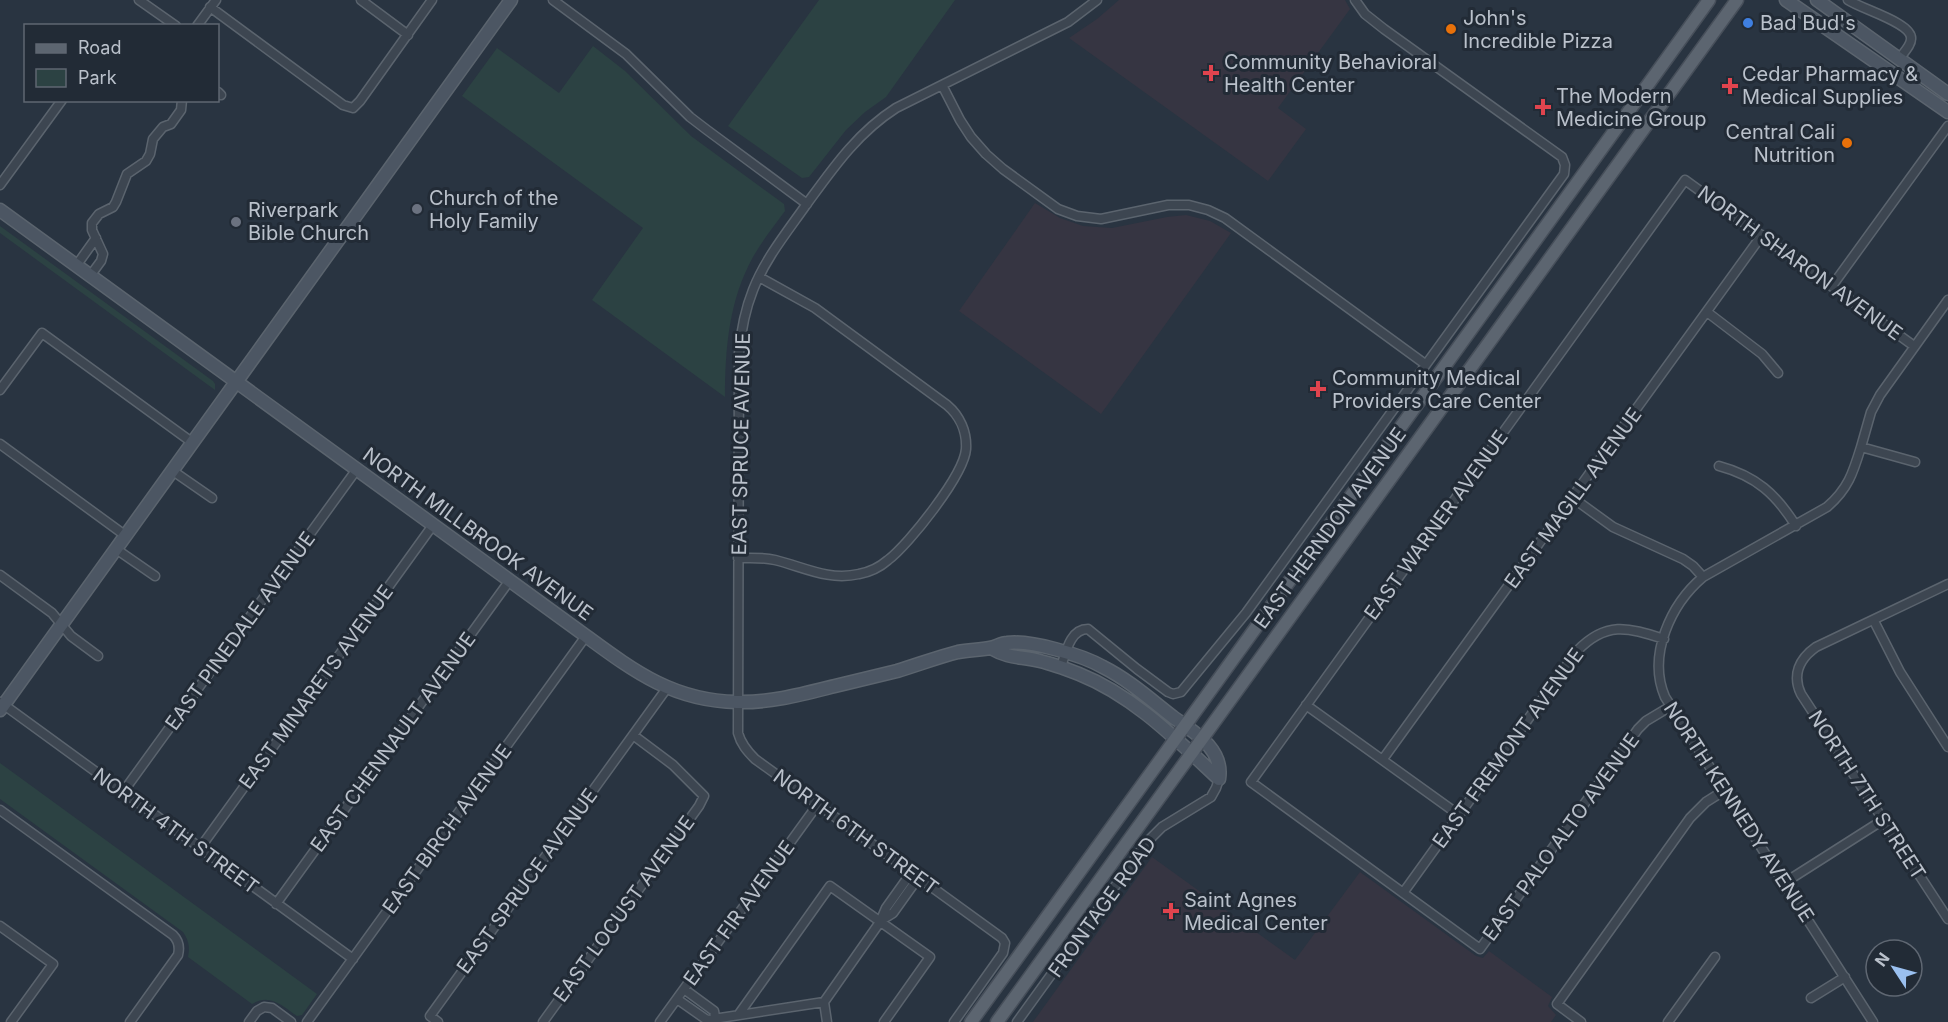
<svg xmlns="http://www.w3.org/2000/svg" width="1948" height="1022" font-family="Inter,sans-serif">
  <rect width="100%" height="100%" fill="#293441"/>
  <path fill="#363542" d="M 1119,0 L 1345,0 L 1350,9 L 1278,108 L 1306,129 L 1268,181 L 1069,38 L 1097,19 Z
    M 1035,203 L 1060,218 L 1083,226 L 1112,228 L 1167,217 L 1186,215 L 1210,221 L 1231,233 L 1101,414 L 959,311 Z
    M 1152,857 L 1295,960 L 1360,872 L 1476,956 L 1483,958 L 1489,951 L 1552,997 L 1548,1006 L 1556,1015 L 1551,1022 L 1033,1022 Z"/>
  <path fill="#2c4243" d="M 819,0 L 955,0 L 886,97 L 865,112 L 846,130 L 809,177 L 802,178 L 728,126 Z
    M 593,46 L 625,71 L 691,136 L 784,204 L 785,211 C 774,226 762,241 753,257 C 729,300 725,349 725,397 L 592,300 L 643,228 L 462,96 L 497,48 L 559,93 Z
    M 0,226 L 213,381 L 215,384 L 215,390 L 0,233 Z
    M 0,763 L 317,994 L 302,1015 L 297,1016 C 282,1006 270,993 252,1004 L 188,957 C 190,947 189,941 183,932 L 0,799 Z"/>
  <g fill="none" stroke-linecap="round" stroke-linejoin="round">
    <g stroke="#5b646e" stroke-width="11">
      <path id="street" d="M 139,0 L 176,26
        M 361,0 L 408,35
        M 553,0 L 626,54 L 690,117 L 707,130 L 807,204
        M 1848,0 C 1861,9 1913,23 1911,39 C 1911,46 1903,53 1899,59
        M 210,7 L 343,105 L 353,108 L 360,101 L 432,0
        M 197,26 L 216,0
        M 942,85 L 960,120 L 971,137 L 986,154 L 1003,169 L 1058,209 L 1077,216 L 1101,219 L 1168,205 L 1189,205 L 1208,210 L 1225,218 L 1425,364
        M 218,92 L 221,95
        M 0,185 L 62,100
        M 76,266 L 96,238
        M 90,276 L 101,261 L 103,254 L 92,230 L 92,223 L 99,214 L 113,207 L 116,202 L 127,174 L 146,161 L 150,154 L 153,139 L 163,127 L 171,124 L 181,110 L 182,100
        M 1832,286 L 1948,126
        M 1707,312 L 1762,354 L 1778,373
        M 0,390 L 42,333 L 193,443
        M 0,444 L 126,536
        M 1861,447 L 1871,412 L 1880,395 L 1948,300
        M 1719,466 C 1756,476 1776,494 1796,526
        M 173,471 L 212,498
        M 1573,498 L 1613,527 L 1683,559 L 1693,566 L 1703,577
        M 116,549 L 155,576
        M 738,558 C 751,558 763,557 775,560 C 804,567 828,581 859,574 C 870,572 880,567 888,560 C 909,544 964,475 966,449 C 967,432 960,416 947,405 L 815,308 L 759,277
        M 0,575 L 52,613 L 71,636 L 98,656
        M 1948,584 L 1816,647 C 1799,659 1792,675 1801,694 L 1948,919
        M 1874,621 L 1900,672 L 1948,747
        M 1061,667 C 1066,652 1070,629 1088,629 L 1137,669 L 1168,692 L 1173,694 L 1181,692 L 1246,613 L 1564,174 L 1565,165 L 1562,157 L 1384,29 L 1365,14 L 1355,0
        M 0,702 L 353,959
        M 1306,705 L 1459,815
        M 1671,706 L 1646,721 L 1638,729 L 1480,949 L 1251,782 L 1685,180 L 1914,346
        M 1383,759 L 1762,235
        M 123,792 L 357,469
        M 0,810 L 173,935 C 179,941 180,947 178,955 L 130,1022
        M 200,848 L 433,525
        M 1784,883 L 1883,820
        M 1403,893 L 1577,651 C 1606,621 1627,627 1664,639
        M 276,904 L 510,580
        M 880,921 L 893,913 L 918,878
        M 0,926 L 53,964 L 11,1022
        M 684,989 L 714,1011 L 716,1022
        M 1811,998 L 1845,977
        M 677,999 L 707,1020 L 824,1002 L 827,1022
        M 824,1002 L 880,922 L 886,908 L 911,873
        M 739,1014 L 830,886 L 930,957 L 884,1022
        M 249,1022 L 257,1011 L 264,1007 L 272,1008 L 291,1022
        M 307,1022 L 586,636
        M 438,1022 L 430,1016 L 667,688
        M 543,1022 L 699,806 L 704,796 L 673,765 L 633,735
        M 660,1022 L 818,804
        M 954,1022 L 1003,953 L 1005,943 L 1002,938 L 755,759 C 747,751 741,744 738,733 L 739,353 C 741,331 745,310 753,290 C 765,259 787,232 806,205 C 833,168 857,133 896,108 L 1068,22 L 1097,0
        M 1017,1022 L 1147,842 L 1162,827 L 1211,797 L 1216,788 L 1219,779
        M 1581,1022 L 1557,1004 L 1690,818 L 1706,802 L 1725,790
        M 1668,1022 L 1715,957
        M 1873,1022 L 1665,697 C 1647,655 1671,604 1703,577 L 1827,507 C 1848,489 1853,473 1861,447 L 1915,462"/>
    </g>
    <g stroke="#5b646e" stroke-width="15">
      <path id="secondary" d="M 1786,0 L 1948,112
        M 1817,0 L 1948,94
        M 0,210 L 586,636 C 635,672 674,701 737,702 C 771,703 803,694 835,686 C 856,681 877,676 897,671 C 917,665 938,657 958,652 C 969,650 979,650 990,648 C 996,647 1001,643 1007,643 C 1031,640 1082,655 1103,667 C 1129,680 1151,700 1173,717 C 1194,732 1224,749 1219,779
        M 991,648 C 1010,659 1020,656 1040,661 C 1053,664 1066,669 1079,674 C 1134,696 1176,739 1219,779
        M 0,710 L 511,0"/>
    </g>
    <g stroke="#474f5a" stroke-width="15">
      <path id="primary" d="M 971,1022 L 1709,0
        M 997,1022 L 1737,0"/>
    </g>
    <use href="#street" stroke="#3d4651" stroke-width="8"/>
    <use href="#secondary" stroke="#4c5663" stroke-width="12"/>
    <use href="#primary" stroke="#5c6570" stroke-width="12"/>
  </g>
  <circle fill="#3f7fe0" stroke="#222b36" stroke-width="2" cx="1748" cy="23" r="6"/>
  <g fill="#e8710a" stroke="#222b36" stroke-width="2">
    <circle cx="1451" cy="29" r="6"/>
    <circle cx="1847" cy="143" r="6"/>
  </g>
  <g fill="#e0444e" stroke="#222b36" stroke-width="2">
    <path d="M1208 64h6v6h6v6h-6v6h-6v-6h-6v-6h6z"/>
    <path d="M1727 77h6v6h6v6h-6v6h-6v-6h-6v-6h6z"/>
    <path d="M1540 98h6v6h6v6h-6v6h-6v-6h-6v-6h6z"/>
    <path d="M1315 380h6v6h6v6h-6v6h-6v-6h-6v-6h6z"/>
    <path d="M1168 902h6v6h6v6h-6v6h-6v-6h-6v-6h6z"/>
  </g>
  <g fill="#6b7280" stroke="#222b36" stroke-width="2">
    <circle cx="417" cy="209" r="6"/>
    <circle cx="236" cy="222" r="6"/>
  </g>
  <g text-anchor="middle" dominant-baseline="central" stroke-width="6" stroke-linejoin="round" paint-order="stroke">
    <g font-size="20" fill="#bac1cb" stroke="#222b36" text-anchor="start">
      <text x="1463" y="18">John's<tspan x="1463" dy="23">Incredible Pizza</tspan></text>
      <text x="1760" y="23">Bad Bud's</text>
      <text x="1224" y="62">Community Behavioral<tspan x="1224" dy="23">Health Center</tspan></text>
      <text x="1742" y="74">Cedar Pharmacy &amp;<tspan x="1742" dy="23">Medical Supplies</tspan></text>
      <text x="1556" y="96">The Modern<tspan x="1556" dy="23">Medicine Group</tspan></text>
      <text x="1835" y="132" text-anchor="end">Central Cali<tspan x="1835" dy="23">Nutrition</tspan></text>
      <text x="429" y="198">Church of the<tspan x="429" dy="23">Holy Family</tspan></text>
      <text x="248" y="210">Riverpark<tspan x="248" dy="23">Bible Church</tspan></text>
      <text x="1332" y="378">Community Medical<tspan x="1332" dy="23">Providers Care Center</tspan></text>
      <text x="1184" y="900">Saint Agnes<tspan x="1184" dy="23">Medical Center</tspan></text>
    </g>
    <g font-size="20" fill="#bac1cb" stroke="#222b36">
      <text transform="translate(1800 263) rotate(36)">NORTH SHARON AVENUE</text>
      <text transform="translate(741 444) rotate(-89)">EAST SPRUCE AVENUE</text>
      <text transform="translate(1573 498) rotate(-54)">EAST MAGILL AVENUE</text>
      <text transform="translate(1436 525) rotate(-54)">EAST WARNER AVENUE</text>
      <text transform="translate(1330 528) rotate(-54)">EAST HERNDON AVENUE</text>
      <text transform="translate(478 534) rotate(36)">NORTH MILLBROOK AVENUE</text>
      <text transform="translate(240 631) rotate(-54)">EAST PINEDALE AVENUE</text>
      <text transform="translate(316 687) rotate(-54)">EAST MINARETS AVENUE</text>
      <text transform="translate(393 742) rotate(-54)">EAST CHENNAULT AVENUE</text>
      <text transform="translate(1508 748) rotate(-54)">EAST FREMONT AVENUE</text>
      <text transform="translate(1867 795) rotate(57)">NORTH 7TH STREET</text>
      <text transform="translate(1739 812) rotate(57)">NORTH KENNEDY AVENUE</text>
      <text transform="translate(447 829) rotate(-54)">EAST BIRCH AVENUE</text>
      <text transform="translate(176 831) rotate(36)">NORTH 4TH STREET</text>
      <text transform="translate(856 832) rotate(36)">NORTH 6TH STREET</text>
      <text transform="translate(1561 837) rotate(-54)">EAST PALO ALTO AVENUE</text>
      <text transform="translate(527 881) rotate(-54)">EAST SPRUCE AVENUE</text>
      <text transform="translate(1102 907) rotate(-54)">FRONTAGE ROAD</text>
      <text transform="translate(624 909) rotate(-54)">EAST LOCUST AVENUE</text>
      <text transform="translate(739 913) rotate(-54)">EAST FIR AVENUE</text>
    </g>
  </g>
  <rect x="24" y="24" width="195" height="78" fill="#222b36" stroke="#5f6772" stroke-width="1.5"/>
  <rect x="36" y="44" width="30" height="9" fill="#5c6570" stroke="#5f6772" stroke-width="1.5"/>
  <text x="78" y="54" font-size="18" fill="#bac1cb">Road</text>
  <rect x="36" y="69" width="30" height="18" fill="#2c4243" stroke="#5f6772" stroke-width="1.5"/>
  <text x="78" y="84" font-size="18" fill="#bac1cb">Park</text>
  <g transform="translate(1894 968) rotate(306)"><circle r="28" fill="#222b36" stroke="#5f6772" stroke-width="1.5"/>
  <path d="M0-4.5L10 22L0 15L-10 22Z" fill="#9ac0f0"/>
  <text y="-9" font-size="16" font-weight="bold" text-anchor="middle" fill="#bac1cb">N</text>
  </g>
</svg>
